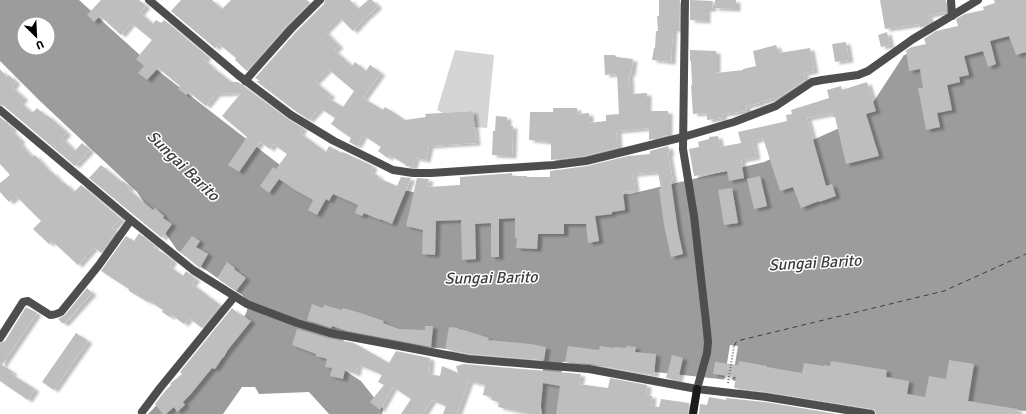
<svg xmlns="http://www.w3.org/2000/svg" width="1026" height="414" font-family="Signika,sans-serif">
  <defs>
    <filter id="shadow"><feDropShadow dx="4.5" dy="2.5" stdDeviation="1" flood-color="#0004"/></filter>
  </defs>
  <rect width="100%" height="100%" fill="#fff"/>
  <path fill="#d5d5d5" d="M 455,50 L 494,55 L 487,128 L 474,127 L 473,111 L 443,113 L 437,110 Z"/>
  <path fill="#9c9c9c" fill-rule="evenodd" d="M 0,0 L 79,0 L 152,66 L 280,165 L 391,188 L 435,196 L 503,198 L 630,194 L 764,162 L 855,121 L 874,101 L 904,55 L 1016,22 L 1026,15 L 1026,411 L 710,378 L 401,344 L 350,333 L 327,359 L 361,381 L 383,409 L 382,414 L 329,414 L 309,392 L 259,394 L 255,387 L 242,387 L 223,414 L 148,414 L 190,371 L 224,357 L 247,311 L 248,301 L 242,295 L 177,250 L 137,192 L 41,102 L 0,61 ZM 24,24 L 48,24 L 48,48 L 24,48 Z"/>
  <path fill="#fff" d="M 730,345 L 738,346 L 732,382 L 724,382 Z"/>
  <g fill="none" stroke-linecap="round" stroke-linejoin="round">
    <path stroke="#9c9c9c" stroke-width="19" d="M 552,414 L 550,404 L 554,344"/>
    <path stroke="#3d3d3d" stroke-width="1" stroke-dasharray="5 4" stroke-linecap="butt" d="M 734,346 L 737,341 L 944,291 L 1026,254"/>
  </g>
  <path fill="#bebebe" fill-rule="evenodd" filter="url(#shadow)" d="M 101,0 L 139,0 L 146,6 L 140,13 L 153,24 L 156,20 L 161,23 L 164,20 L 207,56 L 204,60 L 211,65 L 211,66 L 231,82 L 238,82 L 288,119 L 303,128 L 300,133 L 326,152 L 329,146 L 342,153 L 343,152 L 373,166 L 371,172 L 379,176 L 378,178 L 397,186 L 401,177 L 411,178 L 392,224 L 380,219 L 380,220 L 364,213 L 362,216 L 355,213 L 358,205 L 333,194 L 329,201 L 326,199 L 317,215 L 308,210 L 313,200 L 295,190 L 279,179 L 269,193 L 260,186 L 273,167 L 276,169 L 287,154 L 273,144 L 270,149 L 260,142 L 239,172 L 228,165 L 247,137 L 222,116 L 241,93 L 216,94 L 206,106 L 189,92 L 186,95 L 178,89 L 180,86 L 158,68 L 147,80 L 138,73 L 144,66 L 136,59 L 152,40 L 131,23 L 121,35 L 100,16 L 94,22 L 87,15 Z
    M 181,0 L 212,0 L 222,9 L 231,0 L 307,0 L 310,3 L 287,25 L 247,71 L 235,60 L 236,58 L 219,44 L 215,48 L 171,11 Z
    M 325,0 L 350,0 L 358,9 L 368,0 L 372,0 L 378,6 L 365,18 L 353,31 L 339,17 L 325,31 L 339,46 L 334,50 L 352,66 L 355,62 L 366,71 L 370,65 L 381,73 L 363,98 L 383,110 L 385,107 L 405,120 L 426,117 L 425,114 L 473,111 L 476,143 L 429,146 L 426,160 L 415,158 L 413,167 L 405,166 L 406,165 L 390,155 L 388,158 L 378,151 L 381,147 L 363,135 L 357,146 L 349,142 L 351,138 L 331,124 L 335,118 L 320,108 L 309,120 L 294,110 L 256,81 L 260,81 L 255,78 L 295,33 L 324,4 ZM 328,69 L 354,91 L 343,107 L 328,98 L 331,95 L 315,82 Z
    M 659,0 L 680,0 L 679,29 L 673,29 L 671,62 L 652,60 L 654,48 L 655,48 L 656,31 L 658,31 L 657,16 L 659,16 Z
    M 690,0 L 713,1 L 712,9 L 706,9 L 706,21 L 690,20 Z
    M 715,0 L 736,0 L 736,9 L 714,8 Z
    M 880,0 L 946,0 L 946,12 L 928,15 L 930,22 L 920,28 L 919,24 L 885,29 Z
    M 994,0 L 1026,0 L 1026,52 L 1016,55 L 1009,36 L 990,41 L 996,64 L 988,67 L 983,51 L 964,56 L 969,75 L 959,77 L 960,82 L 947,85 L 952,110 L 937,113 L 940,127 L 926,130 L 918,88 L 923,88 L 920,69 L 909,71 L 906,50 L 912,47 L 926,44 L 924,39 L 936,31 L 958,26 L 956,19 L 965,14 L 984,10 L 983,7 L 995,3 Z
    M 887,32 L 890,45 L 881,47 L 878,35 Z
    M 846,42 L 849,60 L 835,62 L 832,44 Z
    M 776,45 L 779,53 L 810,48 L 814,71 L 804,73 L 805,80 L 800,83 L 795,84 L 796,86 L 779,97 L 760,102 L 760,103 L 746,106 L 747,111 L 722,114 L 723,118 L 707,120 L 707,113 L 693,114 L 691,86 L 692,85 L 691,61 L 690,61 L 690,50 L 716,51 L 716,73 L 743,70 L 743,69 L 756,66 L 753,51 Z
    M 604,55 L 615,55 L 616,57 L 633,59 L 631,74 L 629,73 L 630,94 L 647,93 L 647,111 L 668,111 L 668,135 L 649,140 L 649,128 L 617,131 L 618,147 L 585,156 L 551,160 L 551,142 L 529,140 L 530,112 L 553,112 L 553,108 L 577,108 L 577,114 L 589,113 L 589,123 L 606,121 L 606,115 L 619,114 L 617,74 L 605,75 Z
    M 0,69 L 7,77 L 9,75 L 16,82 L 12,87 L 24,98 L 20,102 L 32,113 L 37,108 L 46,116 L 47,115 L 61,127 L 67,133 L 62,138 L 75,151 L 82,143 L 90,150 L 75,166 L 4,106 L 0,105 Z
    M 867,82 L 876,111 L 866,114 L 879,156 L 846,164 L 835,117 L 833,117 L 833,113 L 807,118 L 826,186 L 832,184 L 836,196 L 819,202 L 819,201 L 801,208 L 793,187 L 780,191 L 763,138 L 753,141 L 756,157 L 741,160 L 744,178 L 729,181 L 727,171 L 694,176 L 689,149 L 699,147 L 698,142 L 709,139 L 709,137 L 718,136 L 720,147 L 741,143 L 738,132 L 787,121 L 786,115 L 792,114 L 791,110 L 829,98 L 827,90 L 841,86 L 842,90 Z
    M 496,116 L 507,117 L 507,126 L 513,126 L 512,156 L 492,155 L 493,131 L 495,131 Z
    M 0,117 L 13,128 L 11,130 L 21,140 L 19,142 L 32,157 L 35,155 L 51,173 L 52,172 L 64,184 L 65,183 L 74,192 L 81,185 L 121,219 L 112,228 L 116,231 L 101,253 L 94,247 L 78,265 L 52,241 L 49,244 L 33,229 L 41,221 L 16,196 L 9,202 L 0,192 L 0,183 L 10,175 L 0,164 Z
    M 668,146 L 670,153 L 668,153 L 673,182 L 671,182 L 678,231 L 683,254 L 671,257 L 664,225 L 659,189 L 661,189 L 658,172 L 633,174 L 635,190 L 623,192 L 625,210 L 612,212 L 612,214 L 595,216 L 599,241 L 588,243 L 586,224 L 564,224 L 564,234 L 538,234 L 537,249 L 516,248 L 517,238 L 515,238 L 515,218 L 499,219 L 499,257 L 491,257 L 491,223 L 475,224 L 476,259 L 462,260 L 461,220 L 436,221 L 435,255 L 422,254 L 423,230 L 406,226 L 417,178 L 429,179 L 427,187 L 460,185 L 460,177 L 512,173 L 512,176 L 527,176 L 527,177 L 550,177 L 550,171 L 587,166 L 628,156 L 650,154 L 650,151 Z
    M 101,165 L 122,182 L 123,181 L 130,187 L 128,189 L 153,210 L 155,208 L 164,216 L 163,218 L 172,224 L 162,238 L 89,178 Z
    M 760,176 L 767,206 L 754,209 L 747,179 Z
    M 732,188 L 738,223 L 724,225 L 718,190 Z
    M 139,233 L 155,246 L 154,248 L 165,254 L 173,261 L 169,266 L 183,276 L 186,271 L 196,279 L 192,284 L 220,305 L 202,328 L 189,318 L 184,324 L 172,315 L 170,317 L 162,312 L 163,310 L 149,301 L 148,302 L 129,291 L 129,289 L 101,271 L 126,236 L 134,241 Z
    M 192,236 L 200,241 L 196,247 L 208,254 L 200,268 L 180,252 Z
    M 227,262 L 235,268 L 234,269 L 246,278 L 236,291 L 217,278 Z
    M 87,288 L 92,293 L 65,323 L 62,323 L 58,319 L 65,315 Z
    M 312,304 L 323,308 L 324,305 L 342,310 L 343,308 L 361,313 L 384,321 L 383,323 L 399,329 L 425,330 L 425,326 L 433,326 L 431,347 L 347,331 L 332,326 L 331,328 L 307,320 Z
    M 26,307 L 37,313 L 2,365 L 13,372 L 11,374 L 35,389 L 28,400 L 0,381 L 0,343 L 5,341 Z
    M 232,308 L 240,315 L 241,314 L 251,321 L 227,351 L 215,369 L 212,368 L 190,395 L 183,402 L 185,405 L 177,412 L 174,407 L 166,414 L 163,414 L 155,404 L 165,391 L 171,385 L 170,384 L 171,383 L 182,374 L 180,372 Z
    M 449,327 L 458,328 L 458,329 L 464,330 L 489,338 L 488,340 L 531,344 L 546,347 L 544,360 L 469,354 L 445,349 Z
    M 297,329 L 328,338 L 354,343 L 389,363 L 396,351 L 430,358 L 429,374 L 440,376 L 442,366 L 458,373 L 456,366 L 464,364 L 581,374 L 579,384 L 608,388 L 610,378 L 647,385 L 646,395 L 652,396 L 651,406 L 659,407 L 661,399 L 689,403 L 688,414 L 556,414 L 560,386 L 543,383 L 540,414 L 530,414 L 498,407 L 499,402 L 491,400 L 492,397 L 483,395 L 485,385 L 469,381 L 457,414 L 443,414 L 446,406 L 432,400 L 423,414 L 401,414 L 411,399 L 393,387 L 380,410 L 370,402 L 384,385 L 378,382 L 382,375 L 372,370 L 358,365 L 356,374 L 345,370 L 343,379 L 330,376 L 332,368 L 325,367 L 327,359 L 316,356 L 316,354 L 292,345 Z
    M 76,333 L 88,341 L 54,390 L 42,382 Z
    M 568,346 L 599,350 L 600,346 L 614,348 L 614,347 L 626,348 L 626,346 L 636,347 L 635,352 L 656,354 L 654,375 L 590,364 L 565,362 Z
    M 672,355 L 683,358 L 678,380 L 666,378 Z
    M 949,360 L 974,364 L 968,401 L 1018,409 L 1018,414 L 876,414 L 875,410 L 872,409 L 767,392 L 734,388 L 736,377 L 713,374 L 715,362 L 738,365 L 739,361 L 767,366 L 767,367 L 802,373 L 804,363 L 824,366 L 824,365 L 830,366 L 831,361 L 887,370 L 886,377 L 909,381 L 907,394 L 925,397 L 929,376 L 946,379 Z
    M 709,397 L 726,400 L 726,398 L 765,402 L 837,414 L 699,414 L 700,404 L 707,405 Z"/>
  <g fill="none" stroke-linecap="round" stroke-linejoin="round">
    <path stroke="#707070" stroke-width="2" stroke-dasharray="1 2" stroke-linecap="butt" d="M 728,383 L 734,346"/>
    <path stroke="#4e4e4e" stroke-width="8" d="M 149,0 L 238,75 L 291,115 L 334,141 L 379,163 L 393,170 L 413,173 L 431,173 L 554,165 L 586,161 L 683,137 L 734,122 L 776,106 L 812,82 L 822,80 L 858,75 L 868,71 L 913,39 L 978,0
      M 685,0 L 683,149 L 694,216 L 706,322 L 708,342 L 707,353 L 697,389
      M 951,0 L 952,16
      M 245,81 L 291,29 L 320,0
      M 0,110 L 131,220 L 193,270 L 247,304 L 297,323 L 330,333 L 468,359 L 589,369 L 697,389 L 766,397 L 871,414
      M 0,338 L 23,302 L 28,301 L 50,315 C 54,315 57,314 61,312 L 99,265 L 131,220
      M 142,412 L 160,388 L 235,296"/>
    <path stroke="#1b1b1b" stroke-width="8" d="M 693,414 L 697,389"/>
  </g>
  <g text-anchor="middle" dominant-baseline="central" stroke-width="3" stroke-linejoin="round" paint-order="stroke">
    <g font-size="16" font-style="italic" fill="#3d3d3d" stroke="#fff">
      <text transform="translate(183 166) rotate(44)">Sungai Barito</text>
      <text transform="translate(815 263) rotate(-3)">Sungai Barito</text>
      <text transform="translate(491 278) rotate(-1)">Sungai Barito</text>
    </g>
  </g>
  <g transform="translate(36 36) rotate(156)"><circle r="19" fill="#ffffff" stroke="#999999"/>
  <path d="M0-3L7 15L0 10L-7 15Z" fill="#000000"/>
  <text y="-6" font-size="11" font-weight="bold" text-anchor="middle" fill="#000000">U</text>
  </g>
</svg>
